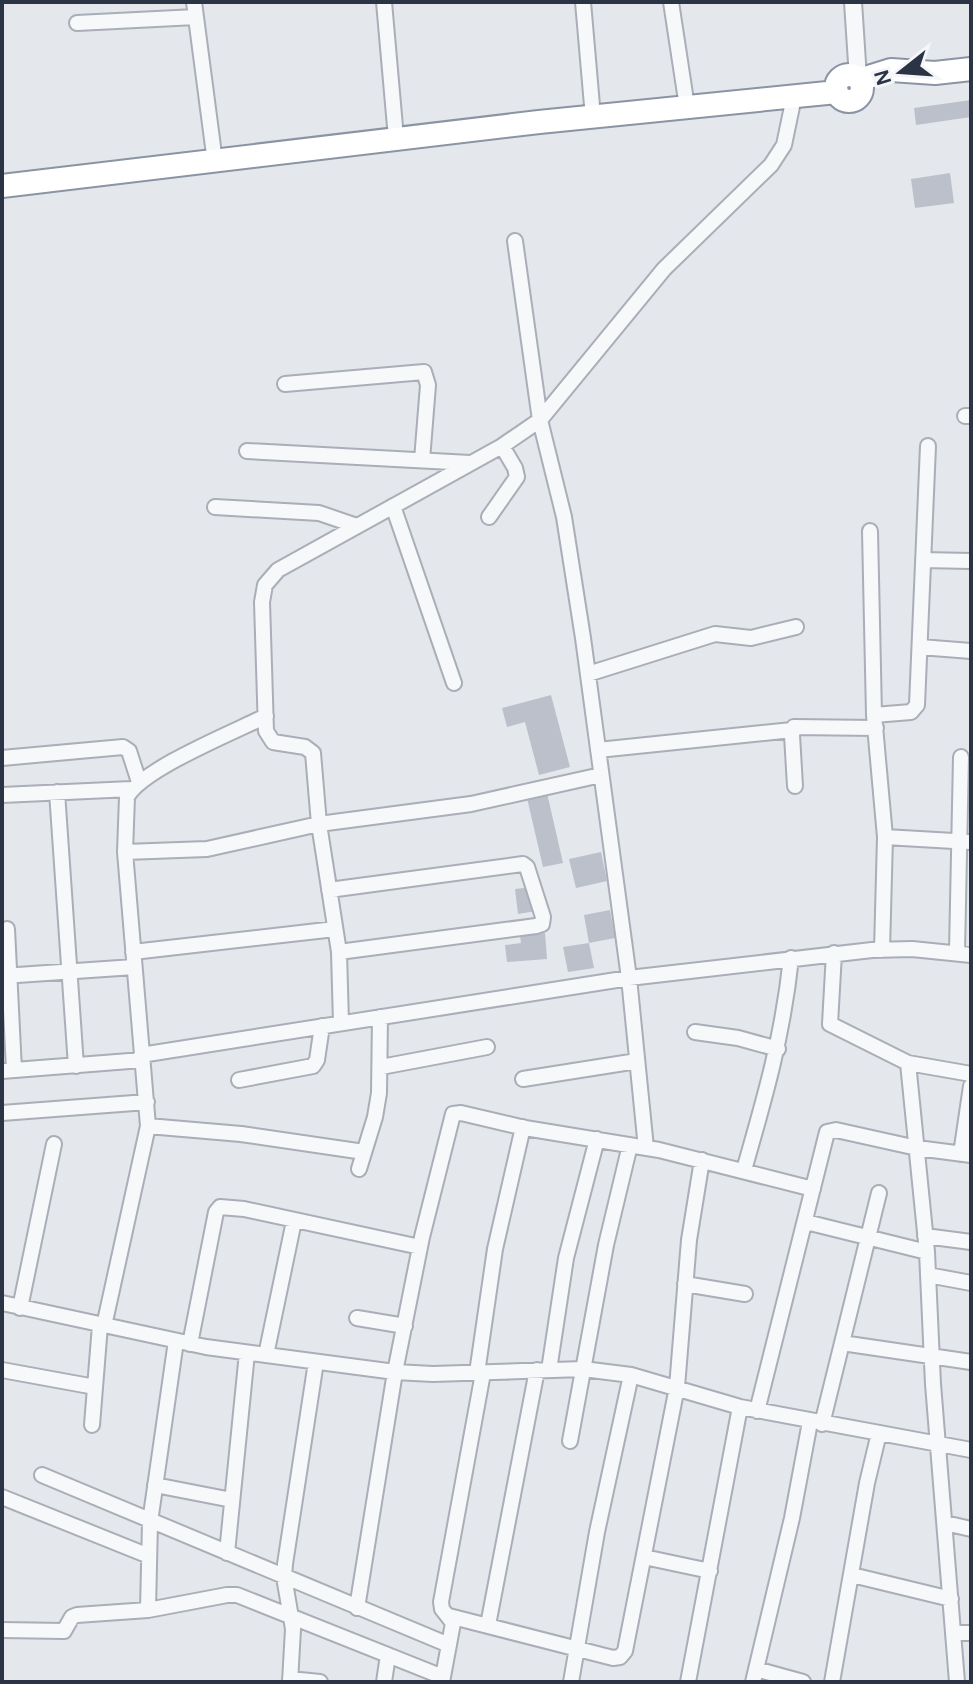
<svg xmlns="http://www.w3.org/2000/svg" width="973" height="1684" font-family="Karla,sans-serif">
  <rect width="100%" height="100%" fill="#e4e7ec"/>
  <path fill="#bbc0ca" d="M 971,100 L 971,117 L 916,125 L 914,108 Z
    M 950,173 L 954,203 L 915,208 L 911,179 Z
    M 551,695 L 570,767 L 539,775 L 525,722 L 507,727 L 502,708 Z
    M 547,793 L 563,863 L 543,867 L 527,798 Z
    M 601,852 L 607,881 L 576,888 L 569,859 Z
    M 533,887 L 536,911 L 518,914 L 515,889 Z
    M 610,910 L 615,938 L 589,943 L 584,915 Z
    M 545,933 L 547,959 L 507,962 L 505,945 L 521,943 L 520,935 Z
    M 589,943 L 594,968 L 568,972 L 563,947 Z"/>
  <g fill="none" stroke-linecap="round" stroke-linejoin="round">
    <g stroke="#a9aeb7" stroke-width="18">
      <path id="minor" d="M 194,2 L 215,162
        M 384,2 L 396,138
        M 583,2 L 593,117
        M 671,2 L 687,107
        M 77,23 L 196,17
        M 515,241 L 540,420 L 564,517 L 583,638 L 629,978 L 646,1148
        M 285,384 L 424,372 L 428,385 L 422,460
        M 965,416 L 971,416
        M 247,451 L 470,463
        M 393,506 L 454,683
        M 215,507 L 319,513 L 357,526
        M 489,517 L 517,477 L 515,468 L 502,446
        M 870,531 L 874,715 L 885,837 L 882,950
        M 923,560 L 971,561
        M 920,647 L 971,651
        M 588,674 L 715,634 L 751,638 L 796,627
        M 874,715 L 911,712 L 917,705 L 928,446
        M 598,750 L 792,730
        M 2,758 L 123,747 L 129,751 L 139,782
        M 795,786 L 792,735 L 794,727 L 876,728
        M 57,792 L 76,1066
        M 2,795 L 131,789
        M 885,837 L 971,842
        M 125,852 L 207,849 L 319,824 L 471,804 L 601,775
        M 329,890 L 523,864 L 527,867 L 543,917 L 542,924 L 536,926 L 339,952
        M 7,929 L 14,1070
        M 133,952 L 335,929
        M 957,952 L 961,757
        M 834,953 L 830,1024 L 908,1063 L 971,1074
        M 3,976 L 134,967
        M 341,1023 L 339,952 L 319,824 L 313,753 L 305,747 L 273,742 L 266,731 L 262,602 L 265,585 L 278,570 L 502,446 L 540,420 L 664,269 L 771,165 L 784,145 L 794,97
        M 695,1032 L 738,1038 L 778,1049
        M 141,1055 L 629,978 L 872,950 L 912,949 L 971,955
        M 908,1063 L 927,1252 L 933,1384 L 957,1682
        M 381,1067 L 487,1047
        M 2,1071 L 142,1060
        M 523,1079 L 637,1061
        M 239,1080 L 313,1066 L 317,1060 L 322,1026
        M 2,1113 L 147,1102
        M 148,1126 L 241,1134 L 364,1152
        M 961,1154 L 971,1086
        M 359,1169 L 375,1117 L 379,1093 L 380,1017
        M 744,1170 C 765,1097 783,1035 791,958
        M 806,1222 L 927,1252
        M 925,1236 L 971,1242
        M 928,1275 L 971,1283
        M 685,1284 L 745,1294
        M 2,1303 L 206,1347 L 395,1372 L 433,1374 L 583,1369 L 631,1375 L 740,1407 L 971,1450
        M 20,1308 L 54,1144
        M 357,1318 L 405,1326
        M 104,1326 L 148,1126 L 125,852 L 127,797 C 142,769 234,732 266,716
        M 842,1343 L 971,1362
        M 190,1344 L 216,1212 L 220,1207 L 244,1209 L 420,1247
        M 266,1355 L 294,1221
        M 2,1370 L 95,1387
        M 549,1370 L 566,1258 L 597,1139
        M 477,1373 L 495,1249 L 523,1127
        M 757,1411 L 827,1132 L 836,1130 L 917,1148 L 971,1155
        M 822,1424 L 879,1193
        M 92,1425 L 100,1325
        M 570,1441 L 606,1245 L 630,1145
        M 42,1475 L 449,1645
        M 155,1485 L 232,1500
        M 2,1497 L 149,1556
        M 945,1523 L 971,1529
        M 227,1553 L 247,1353
        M 644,1557 L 710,1571
        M 852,1575 L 951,1599
        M 357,1608 L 395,1372 L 422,1237 L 453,1114 L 461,1113 L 525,1128 L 659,1150 L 813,1189
        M 148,1610 L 150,1522 L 176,1341
        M 449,1616 L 613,1658 L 620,1657 L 625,1651 L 677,1387 L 689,1240 L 702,1160
        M 488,1625 L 537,1370
        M 2,1630 L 64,1631 L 72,1617 L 77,1615 L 148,1610 L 227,1595 L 237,1595 L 443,1677
        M 953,1633 L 971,1633
        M 756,1669 L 803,1682
        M 290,1679 L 320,1682
        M 290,1682 L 293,1629 L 284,1577 L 285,1564 L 316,1362
        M 384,1682 L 388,1655
        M 442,1682 L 453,1623 L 442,1609 L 441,1602 L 483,1373
        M 571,1682 L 597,1532 L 631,1375
        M 688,1682 L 740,1407
        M 753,1682 L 792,1518 L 810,1422
        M 832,1682 L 867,1483 L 879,1433"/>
    </g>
    <g stroke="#a9aeb7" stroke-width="20">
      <path id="tertiary" d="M 853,2 L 858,78"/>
    </g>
    <g stroke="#8b94a3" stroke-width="26">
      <path id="trunk" d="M836 88a13 13 0 1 1 26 0a13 13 0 1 1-26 0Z
        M 859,80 L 891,70 L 935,73 L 971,69
        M 2,186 L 539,122 L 837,92"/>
    </g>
    <use href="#minor" stroke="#f7f8fa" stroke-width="14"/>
    <use href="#tertiary" stroke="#f7f8fa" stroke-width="16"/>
    <use href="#trunk" stroke="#fff" stroke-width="22"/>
  </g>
  <rect width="973" height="1684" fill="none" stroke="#2b3445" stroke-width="8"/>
  <g transform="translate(901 72) rotate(253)" stroke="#f4f6f9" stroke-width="6" paint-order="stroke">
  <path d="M0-6L14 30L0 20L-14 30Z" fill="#2b3445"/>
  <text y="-12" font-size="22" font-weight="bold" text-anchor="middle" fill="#2b3445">N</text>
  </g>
</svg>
